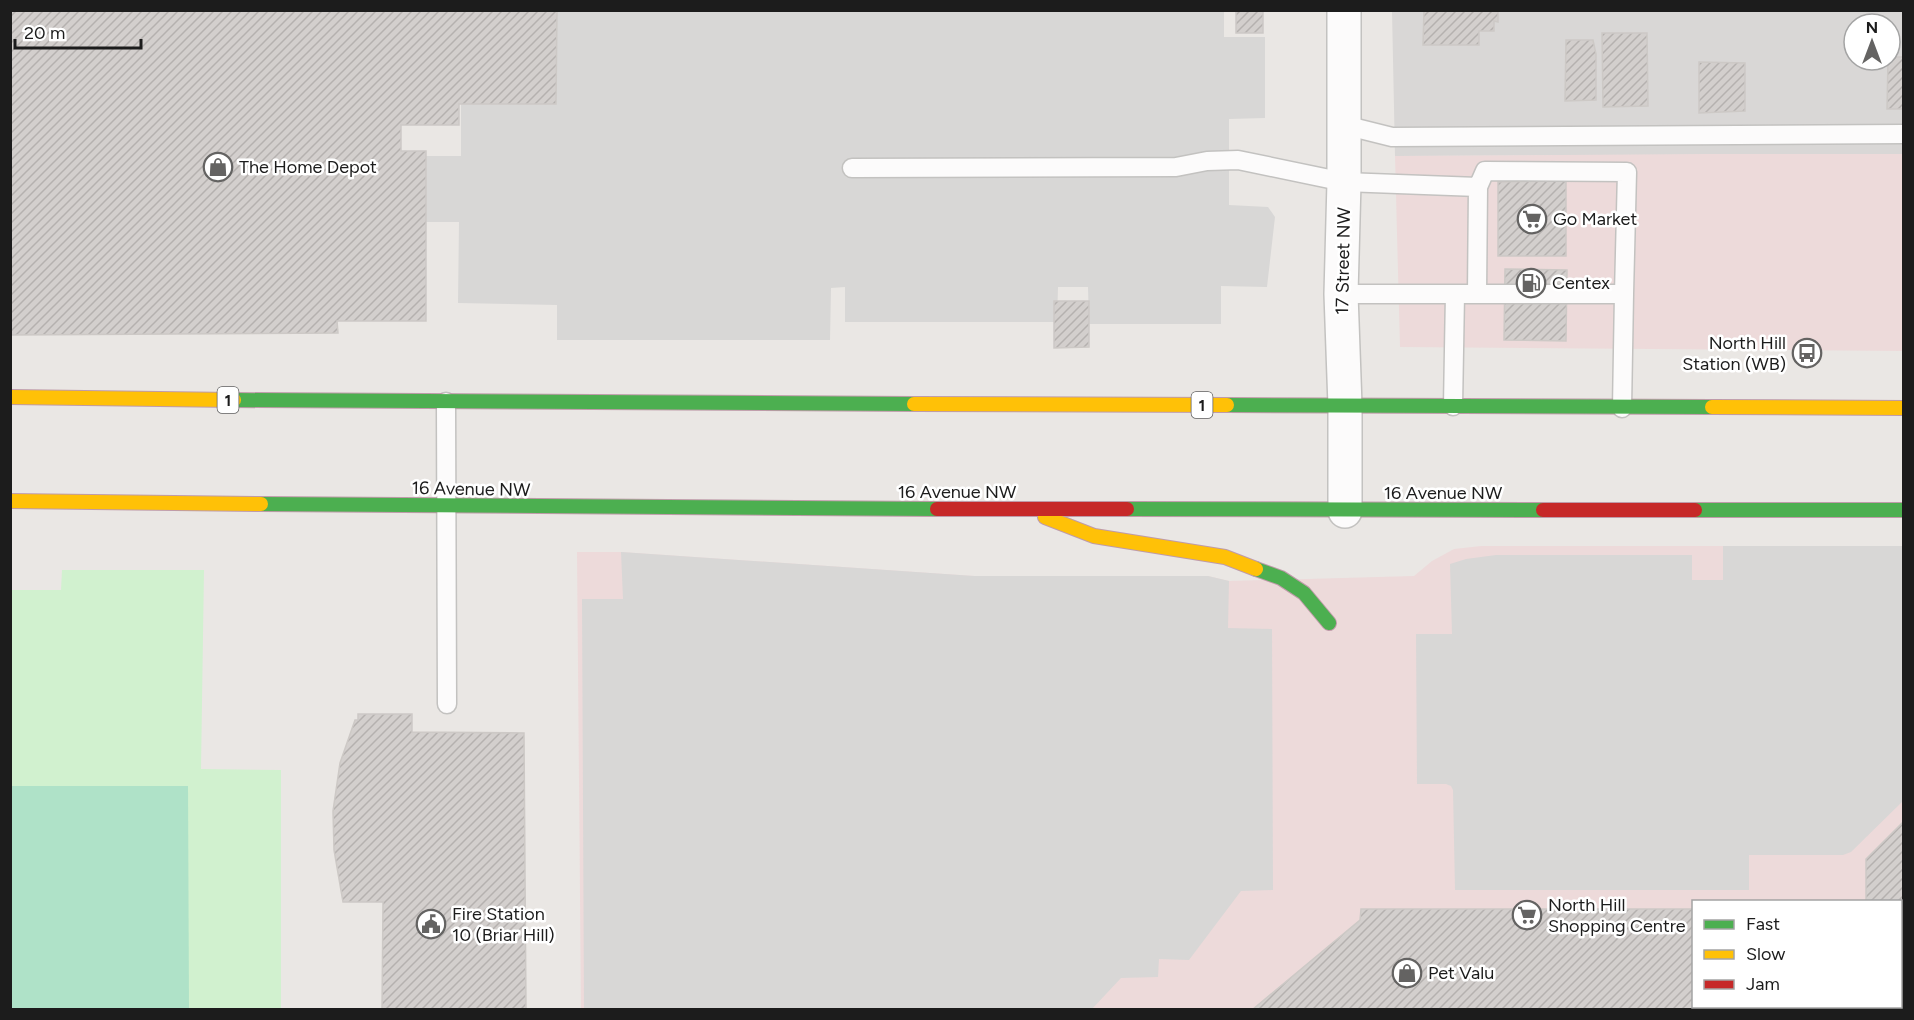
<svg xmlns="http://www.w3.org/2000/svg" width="1914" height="1020" font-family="Figtree,sans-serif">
  <defs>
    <pattern id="building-hatch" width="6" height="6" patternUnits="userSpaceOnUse" patternTransform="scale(1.5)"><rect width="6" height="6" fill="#d3cfcd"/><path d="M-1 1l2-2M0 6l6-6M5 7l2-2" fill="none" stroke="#b5b1af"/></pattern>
  </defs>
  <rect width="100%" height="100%" fill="#eae7e4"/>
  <path fill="#d9d7d6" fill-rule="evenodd" d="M 1392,11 L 1903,11 L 1903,154 L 1395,156 ZM 1854,24 L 1890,24 L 1890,60 L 1854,60 Z"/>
  <path fill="#eddada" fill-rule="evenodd" d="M 1706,154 L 1903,154 L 1903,351 L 1400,347 L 1395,156 Z
    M 1481,546 L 1903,546 L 1903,1009 L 581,1009 L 577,552 L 621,552 L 974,576 L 1208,576 L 1229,581 L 1414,576 L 1432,561 L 1454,549 ZM 1694,902 L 1900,902 L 1900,1006 L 1694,1006 Z"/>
  <path fill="#d8d7d6" d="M 557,11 L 1224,11 L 1224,37 L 1265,37 L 1265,118 L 1229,119 L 1229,205 L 1268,207 L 1275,217 L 1267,287 L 1221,286 L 1221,324 L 1089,324 L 1088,287 L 1058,287 L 1057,322 L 845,322 L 845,287 L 831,288 L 830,340 L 557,340 L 557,305 L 458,303 L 459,222 L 426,222 L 426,156 L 461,156 L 461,104 L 556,104 Z
    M 1723,546 L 1903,546 L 1903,801 L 1851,852 L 1843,855 L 1749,855 L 1749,890 L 1455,890 L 1453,790 L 1451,786 L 1446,784 L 1417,784 L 1416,634 L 1452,634 L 1450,564 L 1466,559 L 1496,555 L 1692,555 L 1692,580 L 1723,580 Z
    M 621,552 L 974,576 L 1208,576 L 1229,581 L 1228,628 L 1272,629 L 1273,890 L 1241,891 L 1189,960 L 1159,959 L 1158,977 L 1121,978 L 1092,1009 L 584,1009 L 582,599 L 623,599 Z"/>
  <path fill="#d1f1cf" d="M 62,570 L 204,570 L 201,769 L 281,770 L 281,1009 L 11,1010 L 11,590 L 61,590 Z"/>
  <path fill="#afe2c8" d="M 11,786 L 188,786 L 189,1009 L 11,1009 Z"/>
  <path fill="url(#building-hatch)" stroke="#cdc9c6" stroke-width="1.5" d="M 10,10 L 557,10 L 556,104 L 459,104 L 459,125 L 401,125 L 401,151 L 426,151 L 426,321 L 337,321 L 338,333 L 10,335 Z
    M 1236,10 L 1263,10 L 1263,33 L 1236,33 Z
    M 1424,10 L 1498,10 L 1498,22 L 1494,21 L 1494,31 L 1479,31 L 1479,45 L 1423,45 Z
    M 1602,33 L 1647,33 L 1648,106 L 1603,107 Z
    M 1566,40 L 1593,40 L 1596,54 L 1596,100 L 1565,101 Z
    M 1890,57 L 1904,57 L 1904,109 L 1887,109 L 1888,60 L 1890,60 Z
    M 1699,62 L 1745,63 L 1745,111 L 1699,113 Z
    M 1566,181 L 1566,256 L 1498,256 L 1498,182 Z
    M 1505,269 L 1567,270 L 1566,341 L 1504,340 Z
    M 1054,301 L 1089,301 L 1089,347 L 1054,348 Z
    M 358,714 L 412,714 L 412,732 L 524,733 L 526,1010 L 382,1010 L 383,902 L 343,902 L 334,850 L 333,811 L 340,763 L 355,720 L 358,720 Z
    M 1904,821 L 1904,1010 L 1252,1010 L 1360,920 L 1361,909 L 1694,909 L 1694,1006 L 1900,1006 L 1900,902 L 1866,902 L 1866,859 Z"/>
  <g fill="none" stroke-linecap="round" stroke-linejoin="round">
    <g stroke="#c3c2c0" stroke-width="21">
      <path id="lane" d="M 1344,125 L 1392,137 L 1904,134
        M 852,168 L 1176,167 L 1207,161 L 1238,160 L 1344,182 L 1478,187 L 1477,294
        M 1478,187 L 1485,171 L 1627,172 L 1624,294
        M 1341,294 L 1624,294 L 1622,408
        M 446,402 L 447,704
        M 1453,406 L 1455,294"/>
    </g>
    <g stroke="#c3c2c0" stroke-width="36">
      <path id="street" d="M 1344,10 L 1344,182 L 1341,294 L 1345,406 L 1345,511"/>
    </g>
    <g stroke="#bf9ba9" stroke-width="16">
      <path id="fast" d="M 234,400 L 914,404
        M 1227,405 L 1712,407
        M 261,504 L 937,509
        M 1127,509 L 1543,510
        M 1695,510 L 1904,510
        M 1256,569 L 1281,578 L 1304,593 L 1329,623"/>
    </g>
    <g stroke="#bf9ba9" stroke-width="16">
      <path id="slow" d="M 10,397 L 234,400
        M 914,404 L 1227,405
        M 1712,407 L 1904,408
        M 10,501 L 261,504
        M 1045,517 L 1094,536 L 1225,557 L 1256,569"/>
    </g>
    <g stroke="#bf9ba9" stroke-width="16">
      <path id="jam" d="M 937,509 L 1127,509
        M 1543,510 L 1695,510"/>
    </g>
    <use href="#lane" stroke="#fcfbfb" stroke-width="18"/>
    <use href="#street" stroke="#fcfbfb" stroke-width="33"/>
    <use href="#fast" stroke="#4caf50" stroke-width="14"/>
    <use href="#slow" stroke="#ffc107" stroke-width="14"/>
    <use href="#jam" stroke="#c62828" stroke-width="14"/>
  </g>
  <defs>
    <g id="shop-ring" transform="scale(1.5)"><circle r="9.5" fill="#fff" stroke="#646362" stroke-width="1.5"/><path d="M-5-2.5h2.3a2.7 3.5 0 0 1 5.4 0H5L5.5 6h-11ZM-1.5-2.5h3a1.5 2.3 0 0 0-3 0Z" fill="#646362"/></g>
    <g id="supermarket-ring" transform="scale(1.5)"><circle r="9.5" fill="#fff" stroke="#646362" stroke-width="1.5"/><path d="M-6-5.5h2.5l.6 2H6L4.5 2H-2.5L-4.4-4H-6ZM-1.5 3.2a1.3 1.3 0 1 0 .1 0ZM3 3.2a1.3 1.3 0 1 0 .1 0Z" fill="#646362"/></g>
    <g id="fuel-ring" transform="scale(1.5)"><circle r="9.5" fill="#fff" stroke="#646362" stroke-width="1.5"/><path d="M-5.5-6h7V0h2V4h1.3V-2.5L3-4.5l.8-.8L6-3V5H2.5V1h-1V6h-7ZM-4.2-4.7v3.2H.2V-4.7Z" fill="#646362"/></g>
    <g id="bus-ring" transform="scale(1.5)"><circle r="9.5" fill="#fff" stroke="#646362" stroke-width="1.5"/><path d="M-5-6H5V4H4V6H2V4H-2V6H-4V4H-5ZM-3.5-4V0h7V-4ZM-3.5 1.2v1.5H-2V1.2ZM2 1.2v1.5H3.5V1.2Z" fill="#646362"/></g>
    <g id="civic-ring" transform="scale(1.5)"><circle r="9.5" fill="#fff" stroke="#646362" stroke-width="1.5"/><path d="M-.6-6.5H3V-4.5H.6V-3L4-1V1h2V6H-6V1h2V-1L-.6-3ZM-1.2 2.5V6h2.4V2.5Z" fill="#646362"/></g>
  </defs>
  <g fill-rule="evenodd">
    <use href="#shop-ring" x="218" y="167"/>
    <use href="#supermarket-ring" x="1532" y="219"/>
    <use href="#fuel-ring" x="1531" y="283"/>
    <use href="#bus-ring" x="1807" y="353"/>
    <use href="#supermarket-ring" x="1527" y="915"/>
    <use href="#civic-ring" x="431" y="924"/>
    <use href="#shop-ring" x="1407" y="973"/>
  </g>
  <g text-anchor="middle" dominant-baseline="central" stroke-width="5" stroke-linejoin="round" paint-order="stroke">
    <g fill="#fff" stroke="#606060" stroke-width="1.5">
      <rect x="217.5" y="387" width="21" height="26" rx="4.5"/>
      <rect x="1191.5" y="392" width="21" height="26" rx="4.5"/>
    </g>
    <g font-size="16" font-weight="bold" fill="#1c1c1c">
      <text x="228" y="400">1</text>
      <text x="1202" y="405">1</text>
    </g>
    <g font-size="18" fill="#1c1c1c" stroke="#fff" text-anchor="start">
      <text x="239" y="167">The Home Depot</text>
      <text x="1553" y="219">Go Market</text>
      <text x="1552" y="283">Centex</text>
      <text x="1786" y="343" text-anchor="end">North Hill<tspan x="1786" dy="21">Station (WB)</tspan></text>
      <text x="1548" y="905">North Hill<tspan x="1548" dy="21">Shopping Centre</tspan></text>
      <text x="452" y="914">Fire Station<tspan x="452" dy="21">10 (Briar Hill)</tspan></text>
      <text x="1428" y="973">Pet Valu</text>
    </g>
    <g font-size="18" fill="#1c1c1c" stroke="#fff">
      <text transform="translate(1343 261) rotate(-89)">17 Street NW</text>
      <text transform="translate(471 489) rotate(1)">16 Avenue NW</text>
      <text x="957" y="492">16 Avenue NW</text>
      <text x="1443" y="493">16 Avenue NW</text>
    </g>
  </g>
  <rect width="1914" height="1020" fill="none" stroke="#1c1c1c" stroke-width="24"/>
  <rect x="1692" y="900" width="210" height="108" fill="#ffffff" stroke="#a4a4a4" stroke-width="1.5"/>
  <rect x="1704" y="920" width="30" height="9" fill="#4caf50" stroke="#a4a4a4" stroke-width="1.5"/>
  <text x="1746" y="930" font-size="18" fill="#1c1c1c">Fast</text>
  <rect x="1704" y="950" width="30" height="9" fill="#ffc107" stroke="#a4a4a4" stroke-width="1.5"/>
  <text x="1746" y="960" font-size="18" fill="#1c1c1c">Slow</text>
  <rect x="1704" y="980" width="30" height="9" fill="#c62828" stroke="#a4a4a4" stroke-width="1.5"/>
  <text x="1746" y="990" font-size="18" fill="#1c1c1c">Jam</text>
  <g transform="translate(1872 42)"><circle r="28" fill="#ffffff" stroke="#a4a4a4" stroke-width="1.5"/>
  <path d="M0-4.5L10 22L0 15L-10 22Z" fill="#646362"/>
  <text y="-9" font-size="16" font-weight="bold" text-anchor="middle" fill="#1c1c1c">N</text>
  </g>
  <path d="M15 39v9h126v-9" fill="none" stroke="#1c1c1c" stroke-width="3"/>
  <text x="24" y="39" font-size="18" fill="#1c1c1c" stroke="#ffffff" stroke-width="4.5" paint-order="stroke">20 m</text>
</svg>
